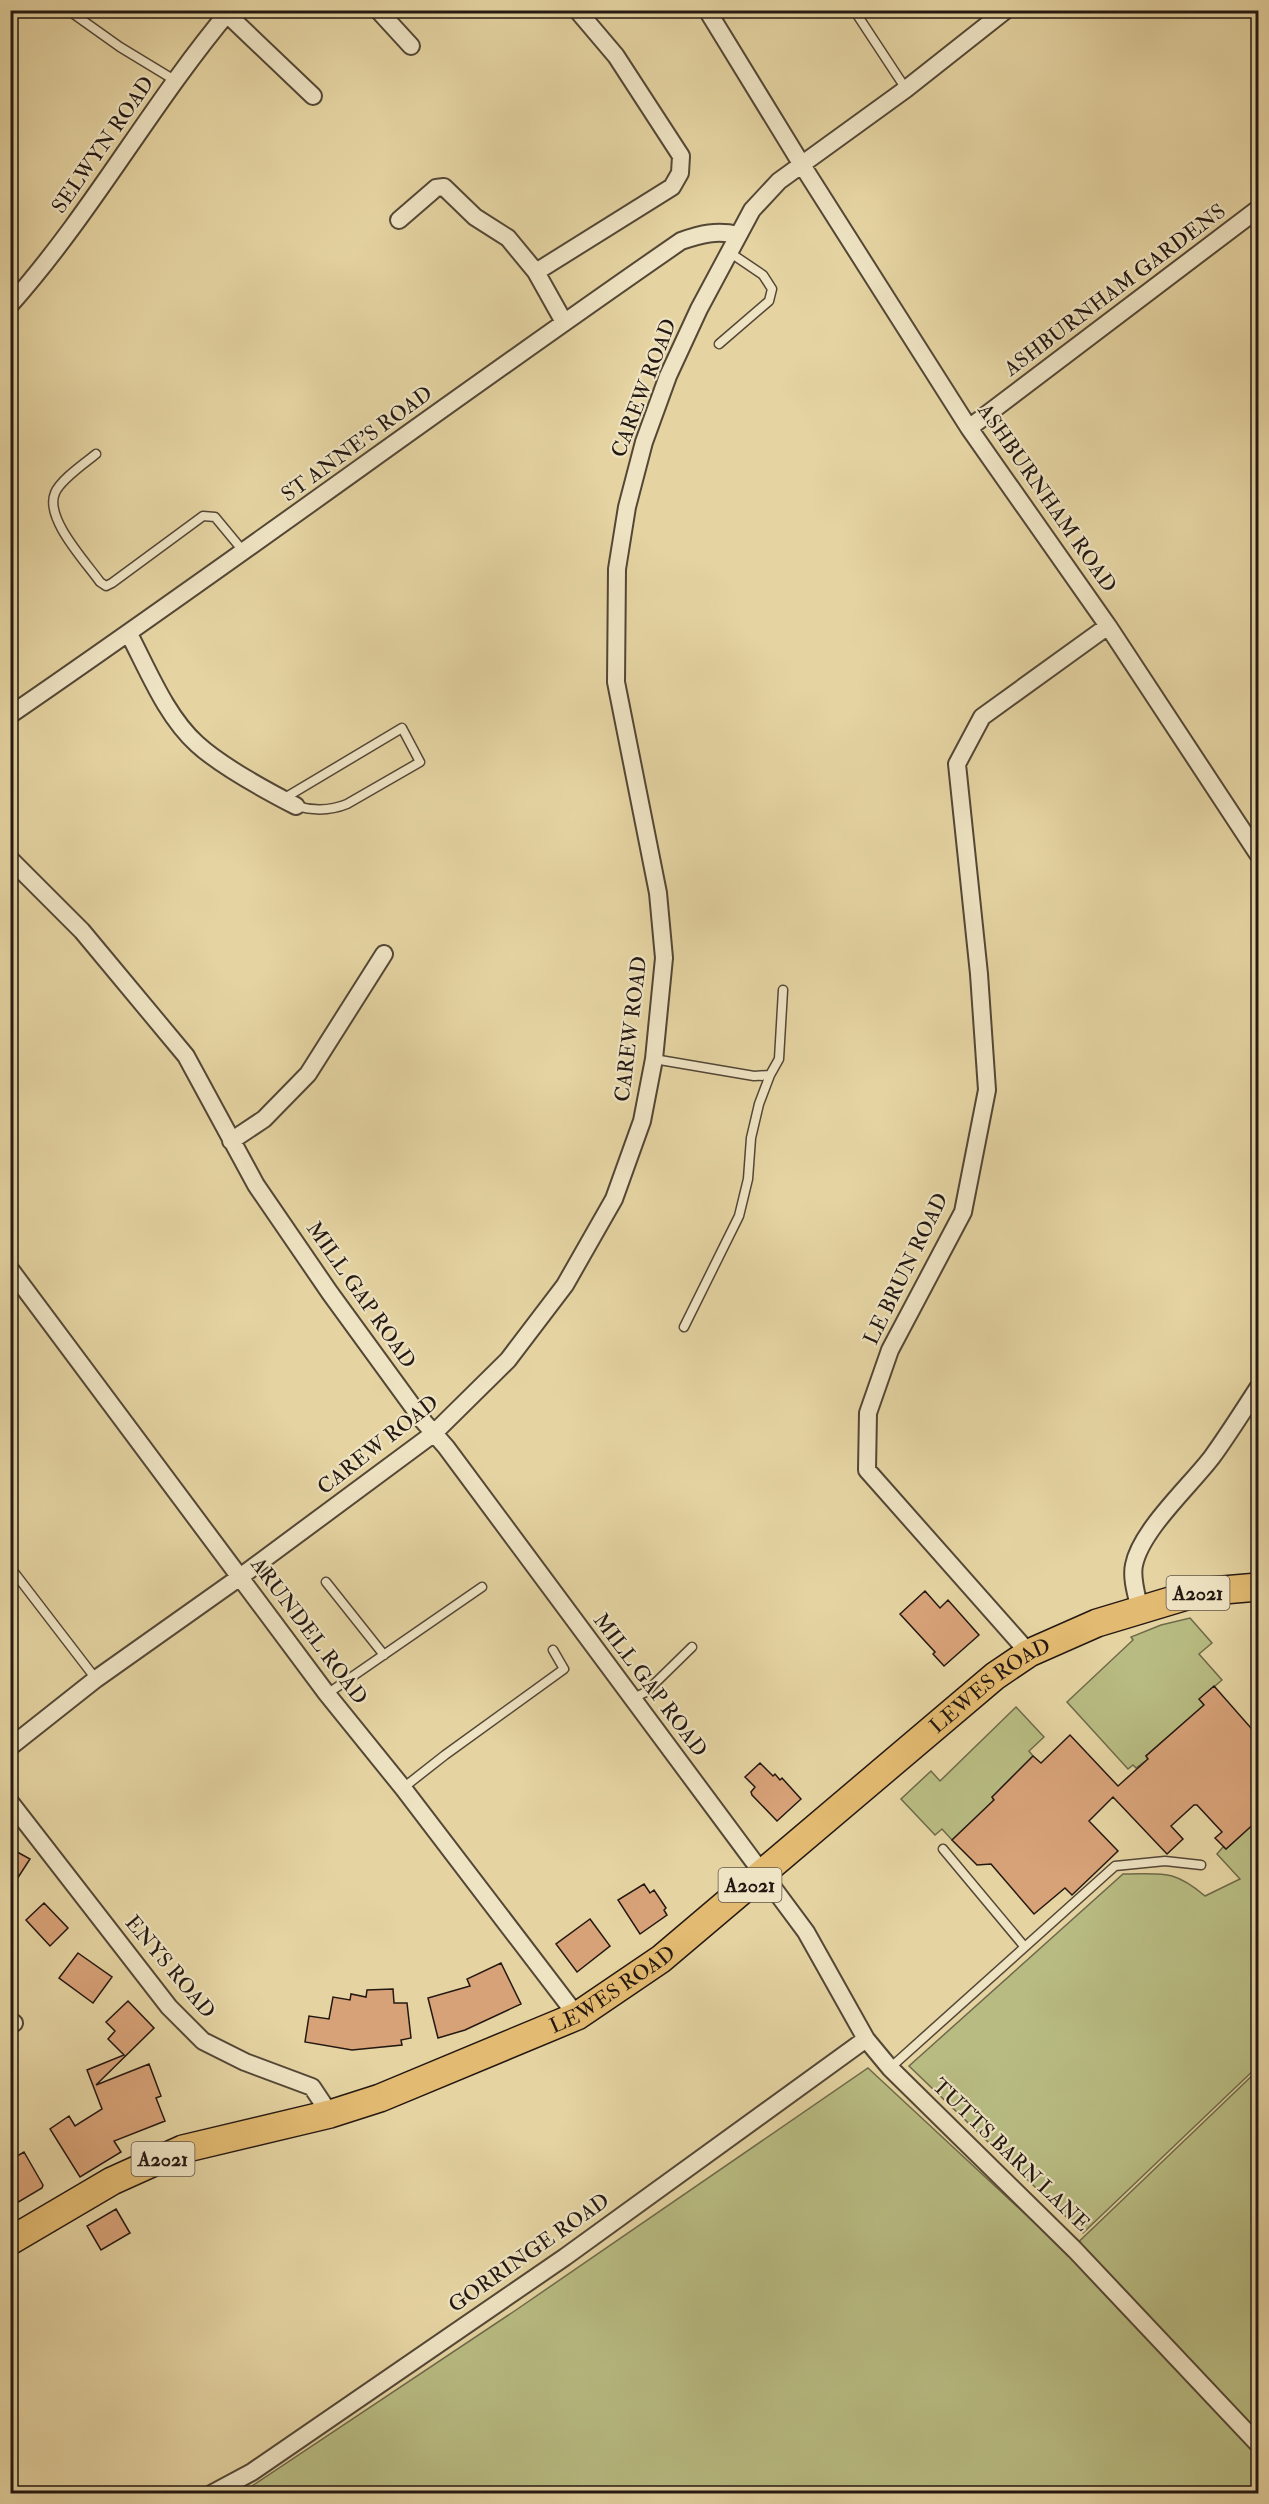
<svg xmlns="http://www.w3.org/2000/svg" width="1269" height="2504" font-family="'IM FELL Double Pica',serif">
  <rect width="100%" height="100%" fill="#e5d4a2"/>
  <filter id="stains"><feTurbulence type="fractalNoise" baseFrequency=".00333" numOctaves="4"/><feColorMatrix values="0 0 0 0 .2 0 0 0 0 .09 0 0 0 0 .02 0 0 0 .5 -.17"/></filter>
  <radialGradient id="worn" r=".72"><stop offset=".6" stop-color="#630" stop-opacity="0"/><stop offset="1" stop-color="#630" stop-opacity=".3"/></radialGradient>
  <path fill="#b8bc82" stroke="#6e6a4a" stroke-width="1.5" d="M 1190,1618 L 1212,1643 L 1199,1654 L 1222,1680 L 1200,1699 L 1204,1705 L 1146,1756 L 1148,1759 L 1136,1768 L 1133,1765 L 1128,1769 L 1067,1702 L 1133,1640 L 1131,1637 L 1161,1625 Z
    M 1016,1707 L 1044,1737 L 1029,1751 L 1033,1756 L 992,1797 L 994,1800 L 952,1840 L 942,1829 L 935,1835 L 901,1799 L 931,1771 L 940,1781 Z
    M 1258,1820 L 1258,2066 L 1083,2233 L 909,2066 L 1123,1874 C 1163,1874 1173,1869 1205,1896 L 1240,1879 L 1217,1854 L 1223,1847 L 1226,1849 Z
    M 868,2068 L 1067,2253 L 1258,2070 L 1258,2493 L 240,2494 L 516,2310 Z"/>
  <path fill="#d8a278" stroke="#241812" stroke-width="1.5" d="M 925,1591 L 940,1608 L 948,1600 L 979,1635 L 944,1666 L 933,1654 L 935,1652 L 900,1614 Z
    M 1214,1686 L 1258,1736 L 1258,1820 L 1226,1849 L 1215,1838 L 1222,1832 L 1197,1805 L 1194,1805 L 1171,1826 L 1183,1839 L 1167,1854 L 1113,1797 L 1089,1821 L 1118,1851 L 1072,1895 L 1065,1888 L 1034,1914 L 991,1864 L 977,1865 L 952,1840 L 994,1800 L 992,1797 L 1033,1756 L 1041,1763 L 1070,1735 L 1118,1786 L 1148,1759 L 1146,1756 L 1204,1705 L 1199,1699 Z
    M 760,1763 L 773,1776 L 775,1774 L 780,1780 L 782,1778 L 801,1799 L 777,1821 L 752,1795 L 751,1792 L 755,1787 L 745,1777 Z
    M 10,1848 L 30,1859 L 10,1890 Z
    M 644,1884 L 650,1893 L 654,1890 L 666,1908 L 664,1910 L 667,1915 L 640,1934 L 618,1900 Z
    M 44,1903 L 68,1928 L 50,1946 L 26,1920 Z
    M 590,1919 L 610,1946 L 577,1972 L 556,1944 Z
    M 78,1953 L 112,1977 L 93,2003 L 59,1978 Z
    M 501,1963 L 521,2004 L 465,2030 L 438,2038 L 428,1998 L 470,1986 L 467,1979 Z
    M 393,1989 L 394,2003 L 407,2003 L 411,2038 L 401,2040 L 402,2045 L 352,2050 L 305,2042 L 309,2016 L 329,2019 L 333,1997 L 350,2000 L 351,1994 L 366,1997 L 367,1990 Z
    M 128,2001 L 154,2028 L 96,2085 L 149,2064 L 161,2096 L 156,2098 L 165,2121 L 114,2141 L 121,2152 L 80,2177 L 50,2129 L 69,2116 L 75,2126 L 102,2109 L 87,2070 L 124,2055 L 108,2039 L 115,2031 L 106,2022 Z
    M 24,2152 L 43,2185 L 42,2188 L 10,2207 L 10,2160 Z
    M 116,2209 L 130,2233 L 101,2250 L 87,2226 Z"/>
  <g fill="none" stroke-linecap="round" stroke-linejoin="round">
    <g stroke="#544736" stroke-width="11">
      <path id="service" d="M 68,10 L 120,47 L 176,81
        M 854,10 L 906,89
        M 719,344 L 769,301 L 772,289 L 763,275 L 729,252
        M 96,454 C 85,463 60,480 55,493 C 44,518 86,562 100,582 L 106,586 L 112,583 L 203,516 L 215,517 L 244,552
        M 283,799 L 402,728 L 420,762 L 347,804 C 330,811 314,811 296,806
        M 654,1059 L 754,1076 L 770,1075 L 779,1059 L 783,990
        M 684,1327 L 739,1216 L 748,1179 L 751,1138 L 759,1104 L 770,1075
        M 10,1567 L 96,1679
        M 326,1582 L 384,1655
        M 327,1694 L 482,1587
        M 631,1699 L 646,1692 L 692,1647
        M 403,1788 L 445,1755 L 564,1669 L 553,1650
        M 943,1849 L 1024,1946
        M 890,2068 L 1115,1866 L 1165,1861 L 1201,1865"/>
    </g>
    <g stroke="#544736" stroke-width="20">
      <path id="minor" d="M 378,10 L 411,46
        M 707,10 L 802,165 L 969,428 L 1108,626 L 1258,854
        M 227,14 L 313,96
        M 399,220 L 436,188 L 444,187 L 475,217 L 508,238 L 536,272 L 564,322
        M 536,272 L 672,187 L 680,173 L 681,156 L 616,56 L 577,10
        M 10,305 C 92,213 151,104 230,10
        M 969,428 L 1258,209
        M 129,634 C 148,670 166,716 197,744 C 222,767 265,790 296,806
        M 10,715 C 236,560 455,397 681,241 C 701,234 717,230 738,235
        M 10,859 L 82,931 L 186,1056 L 256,1185 L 330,1293 L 424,1422 L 446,1447 L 806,1932 L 866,2039 L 890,2068 L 1075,2250 L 1258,2444
        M 231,1141 L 264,1119 L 308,1074 L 384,954
        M 10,1269 L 327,1694 L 403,1788 L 577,2016
        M 1140,1610 C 1137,1596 1131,1579 1134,1565 C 1141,1530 1190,1486 1212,1457 C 1228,1435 1243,1411 1258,1388
        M 1029,1653 L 867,1470 L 868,1413 L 890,1350 L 963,1212 L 987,1090 L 979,974 L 957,764 L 982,717 L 1108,626
        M 10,1747 L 96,1679 L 240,1577 L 433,1434 L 508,1360 L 565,1285 L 614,1199 L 642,1121 L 654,1059 L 664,958 L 658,893 L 616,682 L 617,569 L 627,507 L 644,442 L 668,376 L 699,309 L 752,210 L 779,181 L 906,89 L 1006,10
        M 10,1802 L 169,2007 L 203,2041 L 245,2062 L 312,2087 L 330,2114
        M 10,2022 L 14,2023
        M 211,2494 L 252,2472 L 565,2257 L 866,2039"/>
    </g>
    <g stroke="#241812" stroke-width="30">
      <g id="primary">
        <path id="s1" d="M 10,2241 L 112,2181 L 183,2149 L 330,2114 L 380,2098 L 577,2016 L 661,1959 L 995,1676 L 1029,1653 L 1097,1623 L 1200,1592 L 1258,1587"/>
      </g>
    </g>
    <use href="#service" stroke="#eee3c3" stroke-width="8"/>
    <use href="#minor" stroke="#eee3c3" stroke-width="16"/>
    <use href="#primary" stroke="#e2ba71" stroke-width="27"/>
  </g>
  <g text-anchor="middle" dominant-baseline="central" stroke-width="4.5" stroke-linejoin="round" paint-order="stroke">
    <g fill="#eee3c3" stroke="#615547" stroke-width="1.5">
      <rect x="1166.5" y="1576" width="63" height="34" rx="4.5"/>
      <rect x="718.5" y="1868" width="63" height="34" rx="4.5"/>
      <rect x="131.5" y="2142" width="63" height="34" rx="4.5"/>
    </g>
    <g font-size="20" font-weight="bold" fill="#241812">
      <text x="1198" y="1593">A2021</text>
      <text x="750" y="1885">A2021</text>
      <text x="163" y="2159">A2021</text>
    </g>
    <g font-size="21" fill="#241812" stroke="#eee3c3">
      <text transform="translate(103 145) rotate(-55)">SELWYN ROAD</text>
      <text transform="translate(1115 290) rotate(-37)">ASHBURNHAM GARDENS</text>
      <text transform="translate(644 388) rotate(-69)">CAREW ROAD</text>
      <text transform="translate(357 444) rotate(-36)">ST ANNE'S ROAD</text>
      <text transform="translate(1047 498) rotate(55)">ASHBURNHAM ROAD</text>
      <text transform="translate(631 1029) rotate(-83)">CAREW ROAD</text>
      <text transform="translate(906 1269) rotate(-64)">LE BRUN ROAD</text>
      <text transform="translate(361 1295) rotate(55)">MILL GAP ROAD</text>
      <text transform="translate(378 1445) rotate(-38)">CAREW ROAD</text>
      <text transform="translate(309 1631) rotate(53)">ARUNDEL ROAD</text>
      <text transform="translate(650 1685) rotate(53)">MILL GAP ROAD</text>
      <text stroke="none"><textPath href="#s1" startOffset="1143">LEWES ROAD</textPath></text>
      <text transform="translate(170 1967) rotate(50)">ENYS ROAD</text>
      <text stroke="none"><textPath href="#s1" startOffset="657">LEWES ROAD</textPath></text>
      <text transform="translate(1011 2155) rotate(44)">TUTTS BARN LANE</text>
      <text transform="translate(529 2253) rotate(-35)">GORRINGE ROAD</text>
    </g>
  </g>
  <rect width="1269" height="2504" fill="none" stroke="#e5d4a2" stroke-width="36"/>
  <rect x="12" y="12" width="1245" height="2480" fill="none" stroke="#241812" stroke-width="3"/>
  <rect x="18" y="18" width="1233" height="2468" fill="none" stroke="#241812" stroke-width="1.5"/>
  <rect width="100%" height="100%" filter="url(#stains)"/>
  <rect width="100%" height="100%" fill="url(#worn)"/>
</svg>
